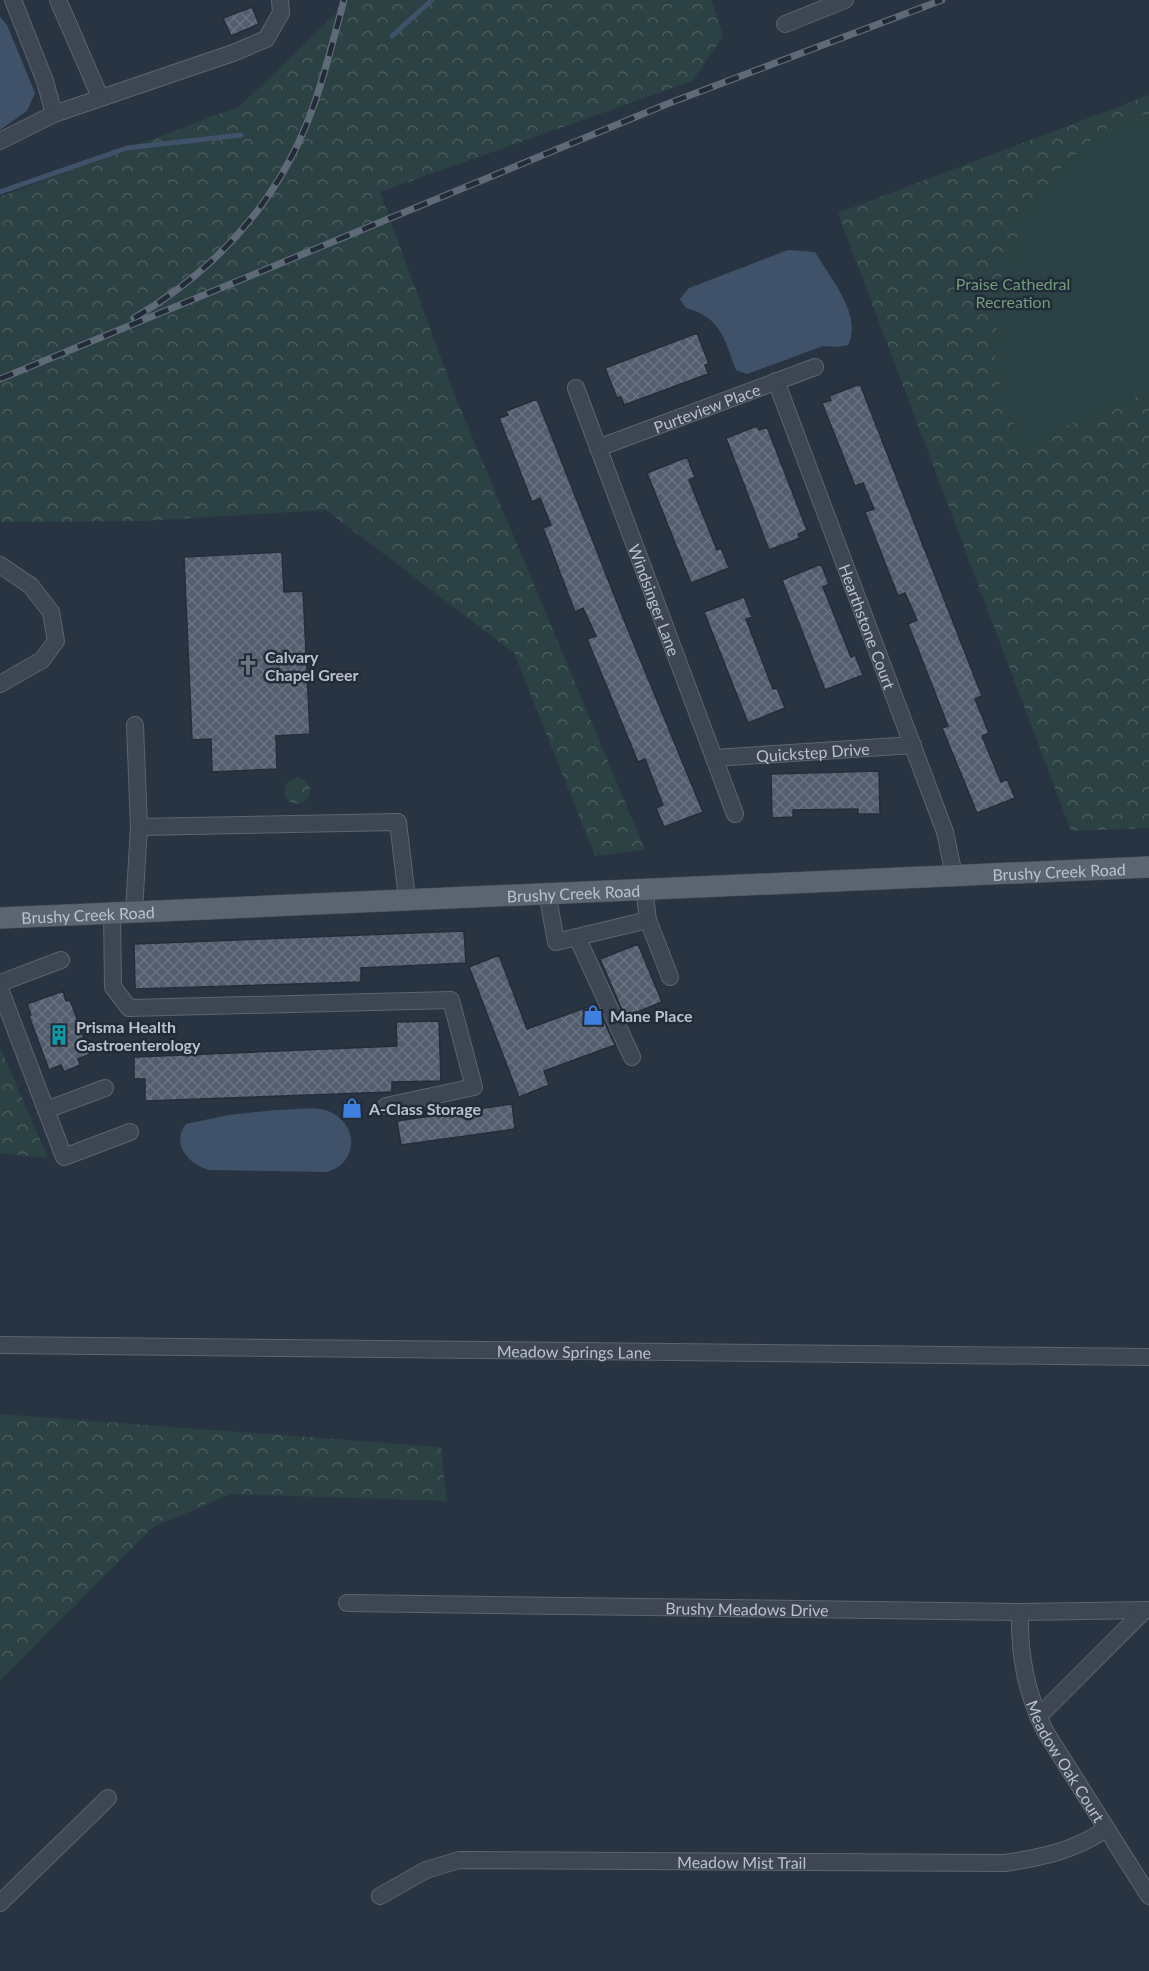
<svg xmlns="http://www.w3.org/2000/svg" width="1149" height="1971" font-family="Lato,sans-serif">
  <defs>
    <pattern id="forest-crowns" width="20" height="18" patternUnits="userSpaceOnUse" patternTransform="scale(1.5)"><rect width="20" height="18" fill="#2b4143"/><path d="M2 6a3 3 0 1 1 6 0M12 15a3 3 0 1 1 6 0" fill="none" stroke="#485b5d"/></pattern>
    <pattern id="building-cross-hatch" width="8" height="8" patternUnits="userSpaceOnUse" patternTransform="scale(1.5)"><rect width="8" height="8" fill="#525d6d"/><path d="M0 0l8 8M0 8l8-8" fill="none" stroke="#697281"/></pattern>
  </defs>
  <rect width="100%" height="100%" fill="#293442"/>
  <path fill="url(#forest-crowns)" d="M 350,0 L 712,0 L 723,37 L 692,81 L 380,192 L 453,391 L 645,850 L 595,856 L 514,653 L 326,510 L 143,521 L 0,522 L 0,197 L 240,106 Z
    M 1149,95 L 1149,828 L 1071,831 L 838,213 Z
    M284 791a13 13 0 1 1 26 0a13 13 0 1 1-26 0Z
    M 0,1047 L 48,1158 L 0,1153 Z
    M 0,1414 L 441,1447 L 447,1501 L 231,1494 L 153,1527 L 0,1681 Z"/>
  <path fill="#2b4143" d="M 1144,115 L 1149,127 L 1149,391 L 1021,446 L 995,367 L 999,282 L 1025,218 L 1060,169 L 1102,131 Z"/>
  <path fill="#40526a" d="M 0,17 L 7,25 L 35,93 L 27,111 L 0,130 Z
    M 788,250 L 815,252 C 830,278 863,315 848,345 L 837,347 L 823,346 L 747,374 L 736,370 C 724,339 722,318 686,308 L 680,299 L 689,288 Z
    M 276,1110 C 291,1110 314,1106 328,1111 C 359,1123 359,1163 327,1172 L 210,1170 C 190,1166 170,1144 186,1124 L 228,1115 Z"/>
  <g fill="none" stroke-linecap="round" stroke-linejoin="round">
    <path stroke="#40526a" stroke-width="5" d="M 392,36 L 432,0
      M 0,192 L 127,148 L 241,135"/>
  </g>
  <path fill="url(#building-cross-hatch)" stroke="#242d39" stroke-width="1.5" d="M 252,7 L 259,24 L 231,36 L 223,18 Z
    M 697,333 L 709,364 L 705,365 L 708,374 L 624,405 L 621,397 L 617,398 L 605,368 Z
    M 860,384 L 982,696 L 975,699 L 989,733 L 982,736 L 1001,782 L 1007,779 L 1015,798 L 977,813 L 942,728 L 948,726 L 908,624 L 917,620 L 905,593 L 898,596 L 865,512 L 874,509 L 863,483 L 855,486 L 822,403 L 831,400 L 829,396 Z
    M 537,399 L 624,620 L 703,812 L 664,827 L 656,808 L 663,805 L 645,759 L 638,762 L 587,639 L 596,636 L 583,608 L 575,612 L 543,528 L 551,525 L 540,498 L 532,502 L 499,418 L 508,415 L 506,411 Z
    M 757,426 L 759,430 L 767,427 L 807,530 L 798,534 L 800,538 L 769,550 L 726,438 Z
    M 687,457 L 695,477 L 689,480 L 717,550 L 721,548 L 729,568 L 691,583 L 647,473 Z
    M 282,552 L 284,592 L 303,591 L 310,734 L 276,736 L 277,769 L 212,772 L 211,739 L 192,740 L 184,557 Z
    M 821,564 L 829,584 L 823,587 L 851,657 L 855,655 L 863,675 L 825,690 L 782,580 Z
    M 744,597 L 752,617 L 746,619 L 773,689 L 777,688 L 785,708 L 748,723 L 704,612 Z
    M 879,771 L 880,814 L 858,814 L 858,809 L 793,810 L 793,817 L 772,818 L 771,774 Z
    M 464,931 L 466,963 L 361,968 L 361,982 L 135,989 L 134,944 Z
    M 638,944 L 662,1002 L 625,1017 L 600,959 Z
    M 499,955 L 527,1029 L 596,1004 L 615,1045 L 544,1071 L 549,1085 L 519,1097 L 469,967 Z
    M 63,991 L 66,1001 L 70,1000 L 90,1054 L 78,1059 L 80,1065 L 64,1072 L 61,1065 L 49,1070 L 29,1016 L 31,1015 L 27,1004 Z
    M 439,1021 L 441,1081 L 392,1082 L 392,1092 L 145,1101 L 145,1079 L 134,1079 L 134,1057 L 397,1046 L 396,1022 Z
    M 512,1104 L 515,1129 L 401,1145 L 397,1121 Z"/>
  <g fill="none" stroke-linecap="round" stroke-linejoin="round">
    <g stroke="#5b646f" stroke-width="18">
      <g id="minor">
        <path d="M 13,0 L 45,81 L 54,114"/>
        <path d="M 58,0 L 100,97"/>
        <path d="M 785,24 L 845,0"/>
        <path d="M 0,141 L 54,114 L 233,53 L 266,39 L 281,13 L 280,0"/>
        <path id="s1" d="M 776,381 L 945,832 L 954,875"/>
        <path id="s2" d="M 576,388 L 735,814"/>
        <path id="s3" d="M 598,448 L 815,367"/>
        <path d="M 0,565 L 31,586 L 51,612 L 56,641 L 42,660 L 0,684"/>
        <path id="s4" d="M 714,758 L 913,745"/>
        <path d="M 139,827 L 398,822 L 407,898"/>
        <path d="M 547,892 L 556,942 L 648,920 L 644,888"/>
        <path d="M 134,911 L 139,827 L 135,725"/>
        <path d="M 112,912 L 113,987 L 129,1008 L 451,1000 L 474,1087 L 386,1106"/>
        <path d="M 648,920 L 670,977"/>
        <path d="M 577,937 L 632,1057"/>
        <path d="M 0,983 L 61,960"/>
        <path d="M 0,989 L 64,1157 L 130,1132"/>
        <path d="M 46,1110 L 105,1088"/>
        <path id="s5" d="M 0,1345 L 1149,1357"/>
        <path id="s6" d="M 347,1603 L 1020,1612 L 1149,1610"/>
        <path id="s7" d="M 1020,1612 C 1019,1656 1026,1692 1045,1731 L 1149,1896"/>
        <path d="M 1038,1717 L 1145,1610"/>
        <path id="s8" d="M 380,1896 L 426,1870 L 459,1860 L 1005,1863 C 1044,1857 1072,1851 1105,1830"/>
        <path d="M 0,1903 L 108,1798"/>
      </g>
    </g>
    <g stroke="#474f5b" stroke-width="22">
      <g id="major">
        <path id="s9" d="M 0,918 L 1149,867"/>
      </g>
    </g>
    <use href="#minor" stroke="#3d4652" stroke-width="16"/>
    <use href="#major" stroke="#5b6572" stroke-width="21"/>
    <g stroke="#5f6a79" stroke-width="7">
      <path id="rail" d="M 134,318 C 216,270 279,201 312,110 C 325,75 334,37 344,0
        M 0,379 L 667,104 L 942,0"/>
    </g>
    <use href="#rail" stroke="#222b38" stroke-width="4.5" stroke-dasharray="14" stroke-linecap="butt"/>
  </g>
  <defs>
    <g id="church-bare" transform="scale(1.62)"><path d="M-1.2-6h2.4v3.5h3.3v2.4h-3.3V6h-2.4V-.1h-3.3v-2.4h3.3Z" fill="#6b7280" stroke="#222b38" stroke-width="2.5" paint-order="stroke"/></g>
    <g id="shop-bare" transform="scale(1.62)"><path d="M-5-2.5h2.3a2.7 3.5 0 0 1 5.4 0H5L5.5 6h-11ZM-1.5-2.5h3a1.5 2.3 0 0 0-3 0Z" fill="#3f7fe0" stroke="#222b38" stroke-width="2.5" paint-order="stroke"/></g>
    <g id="building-bare" transform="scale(1.62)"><path d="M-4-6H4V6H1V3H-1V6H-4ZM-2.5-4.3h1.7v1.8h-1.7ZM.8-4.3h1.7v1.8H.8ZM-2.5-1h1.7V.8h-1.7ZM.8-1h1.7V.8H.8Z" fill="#0f9aa8" stroke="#222b38" stroke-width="2.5" paint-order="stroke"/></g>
  </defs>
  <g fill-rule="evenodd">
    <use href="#church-bare" x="248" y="665"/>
    <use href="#shop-bare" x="593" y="1015"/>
    <use href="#building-bare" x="59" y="1035"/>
    <use href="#shop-bare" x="352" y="1108"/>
  </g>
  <g text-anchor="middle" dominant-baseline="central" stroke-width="5" stroke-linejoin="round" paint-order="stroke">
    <g font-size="16" fill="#739b7c" stroke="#222b38">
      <text x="1013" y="283">Praise Cathedral<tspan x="1013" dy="18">Recreation</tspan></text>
    </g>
    <g font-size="16" fill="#bac1cc" stroke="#222b38">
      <text stroke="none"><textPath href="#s3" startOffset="116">Purteview Place</textPath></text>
      <text stroke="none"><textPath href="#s2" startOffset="226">Windsinger Lane</textPath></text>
      <text stroke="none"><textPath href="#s1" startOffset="262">Hearthstone Court</textPath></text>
      <text stroke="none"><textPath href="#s4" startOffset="99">Quickstep Drive</textPath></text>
      <text stroke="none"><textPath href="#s9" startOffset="1060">Brushy Creek Road</textPath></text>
      <text stroke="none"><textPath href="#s9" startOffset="574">Brushy Creek Road</textPath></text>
      <text stroke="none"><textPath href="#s9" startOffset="88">Brushy Creek Road</textPath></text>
      <text stroke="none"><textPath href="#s5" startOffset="574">Meadow Springs Lane</textPath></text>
      <text stroke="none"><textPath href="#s6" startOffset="400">Brushy Meadows Drive</textPath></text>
      <text stroke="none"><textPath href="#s7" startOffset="159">Meadow Oak Court</textPath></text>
      <text stroke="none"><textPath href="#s8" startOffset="370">Meadow Mist Trail</textPath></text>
    </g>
    <g font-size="16" font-weight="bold" fill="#bac1cc" stroke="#222b38" text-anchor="start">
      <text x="265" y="656">Calvary<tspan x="265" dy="18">Chapel Greer</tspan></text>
      <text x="610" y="1015">Mane Place</text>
      <text x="76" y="1026">Prisma Health<tspan x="76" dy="18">Gastroenterology</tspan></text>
      <text x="369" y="1108">A-Class Storage</text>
    </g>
  </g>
</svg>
